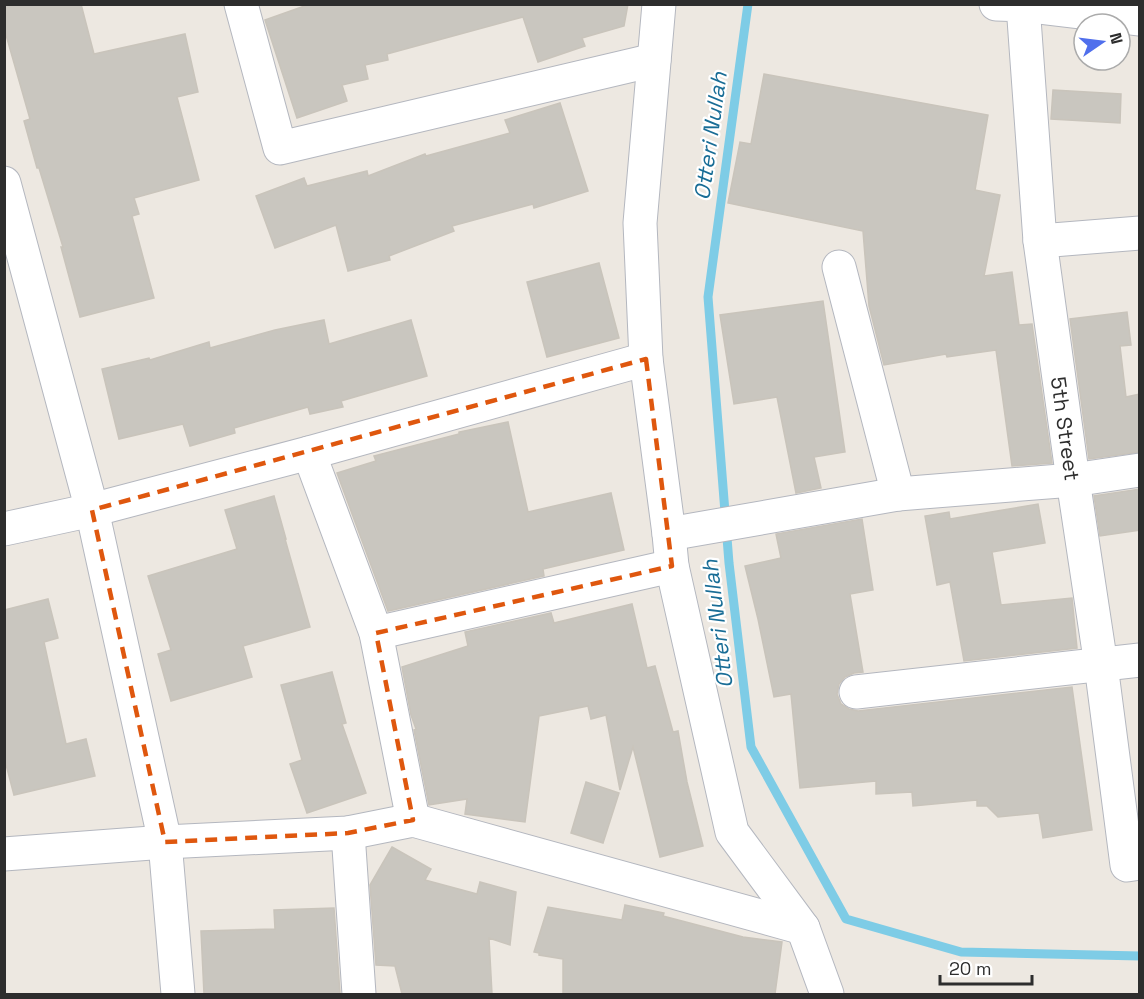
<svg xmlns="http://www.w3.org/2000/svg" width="1144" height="999" font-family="'Space Grotesk',sans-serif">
  <rect width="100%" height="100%" fill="#ede8e1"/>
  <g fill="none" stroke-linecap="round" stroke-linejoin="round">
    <path stroke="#7ecce6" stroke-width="9" d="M 748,4 L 708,297 L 729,563 L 751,747 L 846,919 L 961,952 L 1140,956"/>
  </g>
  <path fill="#c9c6bf" stroke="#c9c4bb" stroke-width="1.5" d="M 4,4 L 81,4 L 94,54 L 185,34 L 198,92 L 177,97 L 199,180 L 134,198 L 139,214 L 132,216 L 154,298 L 80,317 L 61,247 L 63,247 L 39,168 L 37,168 L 24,121 L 30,119 L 4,28 Z
    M 310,4 L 628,4 L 624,26 L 582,38 L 585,46 L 538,62 L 523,17 L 387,54 L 388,60 L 365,65 L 368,79 L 342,85 L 347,101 L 297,118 L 265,20 Z
    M 764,74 L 988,115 L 975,190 L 1000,195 L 984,276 L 1012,272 L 1019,325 L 1032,324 L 1052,463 L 1012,466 L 996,350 L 947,357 L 946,354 L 884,365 L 869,306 L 863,231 L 728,203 L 740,142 L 751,144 Z
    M 1053,90 L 1121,94 L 1120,123 L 1051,119 Z
    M 560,103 L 588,191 L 534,208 L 533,204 L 452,226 L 454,231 L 389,256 L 390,260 L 348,271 L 336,225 L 275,248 L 256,196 L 304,178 L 307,186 L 367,171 L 368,176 L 425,154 L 426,156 L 510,133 L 505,120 Z
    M 599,263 L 619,338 L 547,357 L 527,282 Z
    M 823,301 L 845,452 L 814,457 L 821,488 L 796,493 L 777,397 L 734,404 L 720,315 Z
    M 1127,312 L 1131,345 L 1120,346 L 1126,397 L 1140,394 L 1140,452 L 1089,459 L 1070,319 Z
    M 324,320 L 329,344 L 411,320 L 427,376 L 341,401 L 343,407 L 310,414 L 308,407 L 234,428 L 235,433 L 190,446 L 183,424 L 119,439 L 102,369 L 149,358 L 150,360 L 209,342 L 210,348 L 275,330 Z
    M 508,422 L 528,512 L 611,493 L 624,550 L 543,569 L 544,576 L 388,611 L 337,473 L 376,461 L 374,456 L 459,434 L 459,432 Z
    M 1140,489 L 1140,530 L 1100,536 L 1094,496 Z
    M 274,496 L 286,539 L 285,539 L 310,627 L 243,646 L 252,677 L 171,701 L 158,654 L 171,650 L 148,576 L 237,549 L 225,510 Z
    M 1038,504 L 1045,543 L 992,552 L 1001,605 L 1072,598 L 1077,648 L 964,661 L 950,582 L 937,585 L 925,516 L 949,512 L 950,519 Z
    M 862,519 L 873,590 L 850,594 L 863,672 L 854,673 L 845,677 L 839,684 L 837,694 L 841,704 L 849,709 L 858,711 L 1072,687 L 1092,830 L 1043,838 L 1039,813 L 998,817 L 987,806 L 977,806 L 977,800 L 913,806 L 912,792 L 876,794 L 876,781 L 800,788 L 791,694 L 774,697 L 758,619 L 745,566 L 781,558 L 776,534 Z
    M 48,599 L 58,638 L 44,642 L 66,744 L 86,739 L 95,776 L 14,795 L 4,757 L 4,610 Z
    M 632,604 L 647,668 L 655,666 L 673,732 L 678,731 L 687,782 L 703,846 L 660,857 L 633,747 L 620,790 L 606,715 L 591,719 L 588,706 L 539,716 L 525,822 L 465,814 L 467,799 L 429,805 L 414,730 L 416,729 L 411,715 L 402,667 L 468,646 L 465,632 L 551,613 L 554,623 Z
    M 332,672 L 346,723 L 342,724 L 366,793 L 307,813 L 290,764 L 302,760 L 281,685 Z
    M 586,782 L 619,793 L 603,843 L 571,833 Z
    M 392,847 L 431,869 L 425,880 L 477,894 L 480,882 L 516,892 L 510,945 L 489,938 L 492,994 L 402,994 L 395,966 L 376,965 L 370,885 Z
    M 625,905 L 664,913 L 663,916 L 743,937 L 782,942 L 775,994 L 563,994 L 563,959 L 539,955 L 539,953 L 534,952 L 548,907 L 622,920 Z
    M 334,908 L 340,994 L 204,994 L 201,931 L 275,929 L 274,910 Z"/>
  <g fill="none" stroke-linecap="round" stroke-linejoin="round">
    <g stroke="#b4b7bf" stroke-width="35">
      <g id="minor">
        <path d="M 241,4 L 280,148 L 654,60"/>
        <path d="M 659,4 L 640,223 L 646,359 L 669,534 L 672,566 L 732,832 L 803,928 L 827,994"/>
        <path id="s1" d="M 996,4 L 1023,5 L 1040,241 L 1073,480 L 1101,665 L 1127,865 L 1140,863"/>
        <path d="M 1023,5 L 1140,19"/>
        <path d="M 4,183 L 92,510 L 165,842 L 178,994"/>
        <path d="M 1040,241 L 1140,233"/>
        <path d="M 839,267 L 898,494"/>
        <path d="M 309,453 L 376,633 L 413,820"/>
        <path d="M 4,529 L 92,510 L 309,453 L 646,359"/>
        <path d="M 669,534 L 898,494 L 1073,480 L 1140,470"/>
        <path d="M 376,633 L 672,566"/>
        <path d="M 856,692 L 1140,660"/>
        <path d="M 348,833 L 359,994"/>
        <path d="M 4,854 L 165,842 L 348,833 L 413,820 L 803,928"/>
      </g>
    </g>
    <use href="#minor" stroke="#fff" stroke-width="33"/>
  </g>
  <path fill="none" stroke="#df570e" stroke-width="4.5" stroke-dasharray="12 8" stroke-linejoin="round" d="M 646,359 L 672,566 L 376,633 L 413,820 L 348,833 L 165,842 L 92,510 Z"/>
  <g text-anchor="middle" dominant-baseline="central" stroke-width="4.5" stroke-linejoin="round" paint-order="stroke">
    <g font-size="21" fill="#2d2d2d" stroke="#fff">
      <text stroke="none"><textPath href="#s1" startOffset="453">5th Street</textPath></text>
    </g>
    <g font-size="22" font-style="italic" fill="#196d96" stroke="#fff">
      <text transform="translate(710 136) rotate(-82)">Otteri Nullah</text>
      <text transform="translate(717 624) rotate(-97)">Otteri Nullah</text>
    </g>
  </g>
  <rect width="1144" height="999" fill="none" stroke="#2d2d2d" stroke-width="12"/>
  <g transform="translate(1102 42) rotate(76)"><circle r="28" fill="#ffffff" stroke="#ababab" stroke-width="1.5"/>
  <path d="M0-4.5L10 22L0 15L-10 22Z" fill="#506fec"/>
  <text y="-9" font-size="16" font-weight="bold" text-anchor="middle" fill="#2d2d2d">N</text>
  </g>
  <path d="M940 975v9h92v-9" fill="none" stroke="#2d2d2d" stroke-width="3"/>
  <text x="949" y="975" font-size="18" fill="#2d2d2d" stroke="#ffffff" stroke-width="4.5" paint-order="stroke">20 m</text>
</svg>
